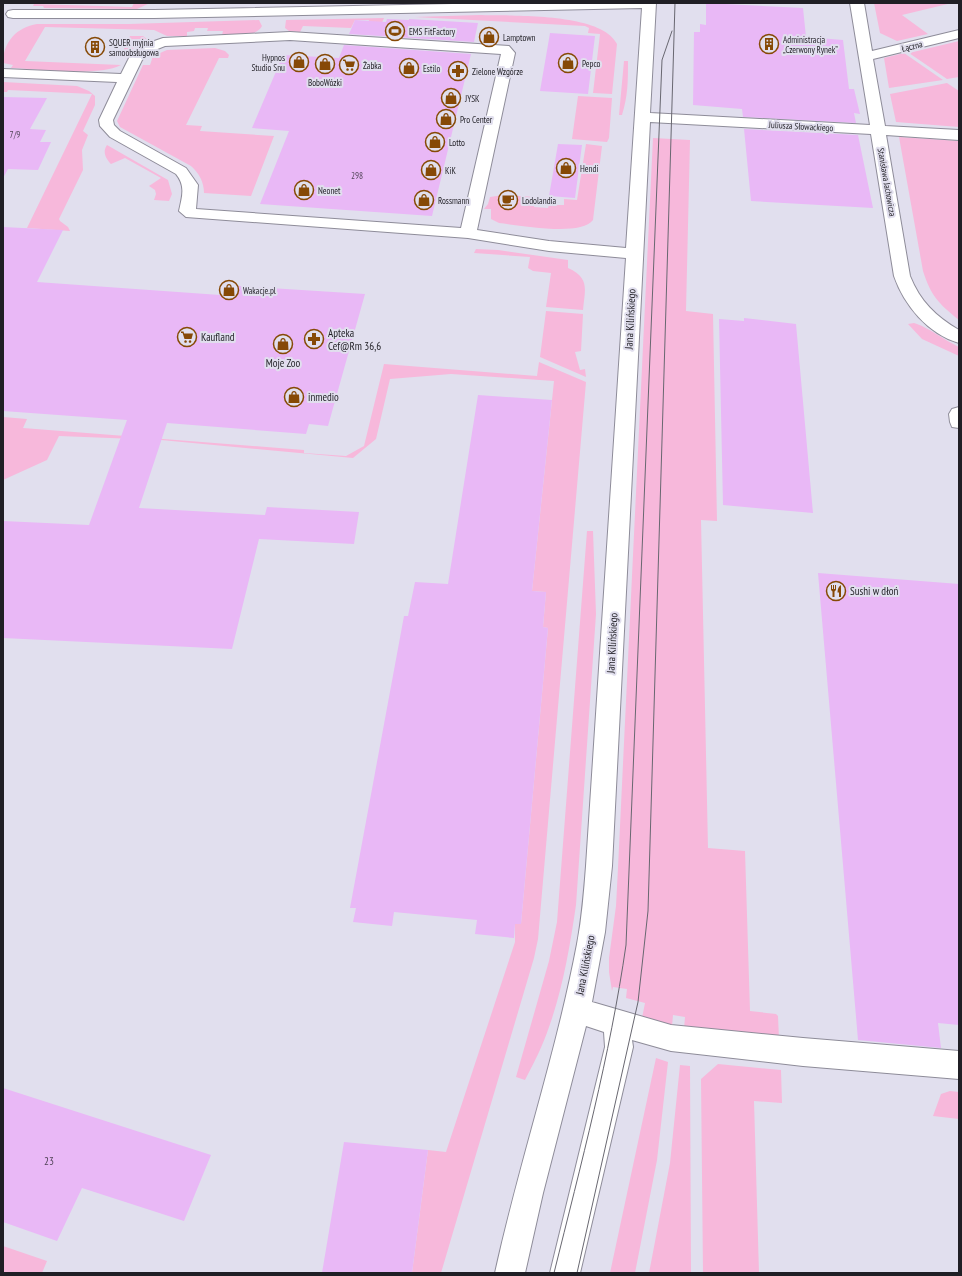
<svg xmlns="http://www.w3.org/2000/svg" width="962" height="1276" font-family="'PT Sans Narrow',sans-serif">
  <rect width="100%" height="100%" fill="#e1dfee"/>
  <path fill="#f7b8db" d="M 134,3 L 150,3 L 137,9 L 44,8 L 43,6 L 33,6 L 34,4 L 132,7 Z
    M 874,3 L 952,3 L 902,15 L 928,34 L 897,41 L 880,33 Z
    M 479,15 C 511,16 602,12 617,44 L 612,94 L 593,93 L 600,34 L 588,33 L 589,28 L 585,26 L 415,17 Z
    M 384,18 L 380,27 L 368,26 L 369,20 L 355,20 L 351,28 L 303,26 L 300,32 L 289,31 L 285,28 L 286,20 Z
    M 259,20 L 262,26 C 256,38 234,34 222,35 L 223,31 L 207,31 L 208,28 L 195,28 L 194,31 L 187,32 L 187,36 L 167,36 L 154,30 L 45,27 L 25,61 L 121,65 C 98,77 39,69 11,68 L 13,65 L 3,63 C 3,42 17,27 37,24 L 129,24 Z
    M 130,36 L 143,36 L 148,40 L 132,49 L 126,55 L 121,55 Z
    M 959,41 L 959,77 L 947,79 L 909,53 Z
    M 215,48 L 225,51 L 229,55 L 228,58 L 219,58 L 186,125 L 202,126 L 200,131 L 274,136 L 251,196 L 204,193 C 204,182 199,173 191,166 L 120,127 L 117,121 L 143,65 L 150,65 L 153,56 L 167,50 Z
    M 904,53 L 943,80 L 889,88 L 884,58 Z
    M 624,61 L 628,61 C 628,81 628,96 622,115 L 619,115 Z
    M 3,82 L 77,86 L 89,91 L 95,96 L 95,105 L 83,131 L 88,135 L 82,150 L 83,170 L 59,219 L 60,221 L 68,227 L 70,231 L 27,228 L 92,94 L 8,90 L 7,92 L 3,92 Z
    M 947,83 L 959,91 L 959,127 L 896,122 L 890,94 Z
    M 578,96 L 612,98 L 609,138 L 607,142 L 572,139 Z
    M 899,137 L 959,141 L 959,320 C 938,303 931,296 923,271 Z
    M 653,138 L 690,140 L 686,311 L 713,314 L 717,521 L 701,520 L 708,848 L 745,851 L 750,1011 L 776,1014 L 778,1016 L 779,1039 L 684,1029 L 685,1017 L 673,1015 L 672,1027 L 642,1018 L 645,1003 L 626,998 L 627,989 L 613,987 L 612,991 L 609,972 L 609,958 L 616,906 L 618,868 Z
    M 586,144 L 602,146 L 593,220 C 581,237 518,225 499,223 L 491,219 L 491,209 L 484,209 L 488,204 L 490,197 L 503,195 L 535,197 L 534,207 L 548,208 L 549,205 L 564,205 L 564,199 L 577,200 Z
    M 107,145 L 168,180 L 172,194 L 169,201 L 154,200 L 156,194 L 155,190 L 149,186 L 161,178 L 125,158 L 111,164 C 106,159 102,152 107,145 Z
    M 476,249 L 498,250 L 568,260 L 568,268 C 590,278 585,289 583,310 L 546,307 L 551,273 L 533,271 L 528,268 L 530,257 L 474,253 Z
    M 546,311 L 583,314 L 581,351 L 575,352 L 580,370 L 585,369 L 586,377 L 540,357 Z
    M 914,323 C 926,326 946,341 959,347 L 959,356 L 922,339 L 908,324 Z
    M 539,362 L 586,382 L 538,939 L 534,958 L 441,1273 L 412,1273 L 428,1150 L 446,1152 L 515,942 L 515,924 L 521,924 L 548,628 L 543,627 L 546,592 L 532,591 L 554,381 L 451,374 L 390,379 L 376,439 L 353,458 L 161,440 L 59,436 L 47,460 L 3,480 L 3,417 L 27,419 L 23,428 L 304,450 L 304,453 L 346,456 L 364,446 L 384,364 L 537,376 Z
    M 587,531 L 593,531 L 596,614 L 576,905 C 570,946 563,988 549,1027 C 543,1045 534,1063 525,1080 L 516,1077 L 549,961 L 557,922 Z
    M 656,1058 L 668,1062 L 657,1160 L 635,1273 L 610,1273 Z
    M 718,1064 L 781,1070 L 782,1103 L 754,1101 L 759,1273 L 703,1273 L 701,1079 Z
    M 680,1065 L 690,1066 L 691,1273 L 649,1273 L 670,1163 Z
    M 950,1091 L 959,1092 L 959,1119 L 933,1116 L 941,1094 Z
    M 3,1246 L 47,1261 L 42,1273 L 3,1273 Z"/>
  <path fill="#e9b8f6" d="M 706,3 L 803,8 L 806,37 L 843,40 L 849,89 L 854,89 L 860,114 L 854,113 L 856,123 L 743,117 L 742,109 L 693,105 L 694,32 L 700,32 L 700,24 L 706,25 Z
    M 387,19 L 409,20 L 409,19 L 478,23 L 474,42 L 349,34 L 355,20 L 386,22 Z
    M 550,33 L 595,36 L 588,94 L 540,91 Z
    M 344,45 L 471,54 L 432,216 L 260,204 L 289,131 L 252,128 L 283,55 L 339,58 Z
    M 3,97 L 47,98 L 30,129 L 46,130 L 40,142 L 51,142 L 38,170 L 8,169 L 3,178 Z
    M 744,129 L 858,135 L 873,208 L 751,201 Z
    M 558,144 L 582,145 L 575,198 L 549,196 Z
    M 3,227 L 63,230 L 37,282 L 220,295 L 224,285 L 365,294 L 328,426 L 309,424 L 306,434 L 167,423 L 139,508 L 265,515 L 267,507 L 359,512 L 354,544 L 259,539 L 232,649 L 3,638 L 3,521 L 89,525 L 127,420 L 3,411 Z
    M 744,318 L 796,324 L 813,513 L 723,505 L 719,319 L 744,321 Z
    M 478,395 L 552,400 L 532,591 L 546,592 L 543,627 L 548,628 L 521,924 L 515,924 L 514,938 L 475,934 L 477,920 L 394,912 L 392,926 L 353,922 L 356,908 L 350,908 L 404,616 L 408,616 L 415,582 L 448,584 Z
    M 818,573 L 959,584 L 959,1025 L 938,1023 L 941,1048 L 858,1040 Z
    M 3,1088 L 211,1155 L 184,1221 L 82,1188 L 57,1241 L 3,1222 Z
    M 344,1142 L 428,1150 L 412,1273 L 322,1273 Z"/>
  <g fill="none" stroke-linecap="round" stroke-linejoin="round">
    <g stroke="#8e8c99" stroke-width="2">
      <path id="minor" d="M 502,3 L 656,3 L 650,113 L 870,125 L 850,3 L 864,3 L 872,51 L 959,30 L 959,38 L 873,59 L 885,126 L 959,130 L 959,140 L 886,135 L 910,276 C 920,301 936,317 959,330 L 959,343 C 928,334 904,305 894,276 L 871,134 L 650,122 L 612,866 L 605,932 L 592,1002 L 671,1025 L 803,1038 L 959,1051 L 959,1079 L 803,1066 L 671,1051 L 632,1040 L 633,1047 L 580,1273 L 550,1273 L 605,1047 L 604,1032 L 586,1026 L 543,1193 L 525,1273 L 495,1273 C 519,1163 556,1055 577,944 C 582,918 584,892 586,866 L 626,258 L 549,251 L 468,238 L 186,217 L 179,211 C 182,197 186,186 176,174 L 110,137 L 100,126 L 99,120 L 117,82 L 3,77 L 3,69 L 121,74 L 129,58 L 140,46 L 163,38 L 290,32 L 509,46 L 515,53 L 477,230 L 549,241 L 626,248 L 642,8 L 154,18 L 13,18 L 8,17 L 6,14 L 8,11 L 13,10 L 154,10 ZM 290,40 L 501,54 L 461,228 L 196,209 L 198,185 L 186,168 L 120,131 L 114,125 L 113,120 L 142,60 L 150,52 L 165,46 Z
        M 959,407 L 959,428 L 952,427 L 950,422 L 949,414 L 952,409 Z"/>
    </g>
    <use href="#minor" fill="#fff" fill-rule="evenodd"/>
    <path stroke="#686770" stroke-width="1" d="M 554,1273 C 581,1164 610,1056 626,945 L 662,60 L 672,31
      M 577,1273 L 638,1002 L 648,911 L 675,3"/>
  </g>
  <defs>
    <g id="stadium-ring" transform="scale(1)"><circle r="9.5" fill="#e1dfee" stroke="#864906" stroke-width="1.5"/><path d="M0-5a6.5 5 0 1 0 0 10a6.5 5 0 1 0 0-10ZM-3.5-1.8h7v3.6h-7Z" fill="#864906"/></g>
    <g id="shop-ring" transform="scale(1)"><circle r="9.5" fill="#e1dfee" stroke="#864906" stroke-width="1.5"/><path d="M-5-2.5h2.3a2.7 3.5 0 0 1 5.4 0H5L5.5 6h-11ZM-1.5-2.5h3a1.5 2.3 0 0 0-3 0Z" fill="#864906"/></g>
    <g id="building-ring" transform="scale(1)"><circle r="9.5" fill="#e1dfee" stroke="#864906" stroke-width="1.5"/><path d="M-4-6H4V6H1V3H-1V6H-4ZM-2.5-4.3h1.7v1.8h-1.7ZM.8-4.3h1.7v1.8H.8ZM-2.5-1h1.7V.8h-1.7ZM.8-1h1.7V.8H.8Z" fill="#864906"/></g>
    <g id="supermarket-ring" transform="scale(1)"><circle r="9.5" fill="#e1dfee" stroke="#864906" stroke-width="1.5"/><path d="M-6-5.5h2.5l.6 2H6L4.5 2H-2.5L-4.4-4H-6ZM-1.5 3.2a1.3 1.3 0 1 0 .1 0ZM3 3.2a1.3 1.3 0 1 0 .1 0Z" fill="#864906"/></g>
    <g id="pharmacy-ring" transform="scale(1)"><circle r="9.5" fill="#e1dfee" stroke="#864906" stroke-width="1.5"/><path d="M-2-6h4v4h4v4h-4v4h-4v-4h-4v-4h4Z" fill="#864906"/></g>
    <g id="cafe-ring" transform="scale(1)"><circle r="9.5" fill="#e1dfee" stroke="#864906" stroke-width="1.5"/><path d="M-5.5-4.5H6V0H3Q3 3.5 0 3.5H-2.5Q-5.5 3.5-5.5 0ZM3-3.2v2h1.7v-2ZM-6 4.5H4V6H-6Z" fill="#864906"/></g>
    <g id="restaurant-ring" transform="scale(1)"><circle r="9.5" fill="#e1dfee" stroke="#864906" stroke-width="1.5"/><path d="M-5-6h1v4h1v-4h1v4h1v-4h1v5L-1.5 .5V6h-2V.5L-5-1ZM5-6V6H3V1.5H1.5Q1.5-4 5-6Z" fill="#864906"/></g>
  </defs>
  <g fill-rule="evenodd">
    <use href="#stadium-ring" x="395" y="31"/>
    <use href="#shop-ring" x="489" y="37"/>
    <use href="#building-ring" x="769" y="44"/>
    <use href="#building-ring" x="95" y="47"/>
    <use href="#shop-ring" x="299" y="62"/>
    <use href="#shop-ring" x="568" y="63"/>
    <use href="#shop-ring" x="325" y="64"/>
    <use href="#supermarket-ring" x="349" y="65"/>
    <use href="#shop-ring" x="409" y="68"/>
    <use href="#pharmacy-ring" x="458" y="71"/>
    <use href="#shop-ring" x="451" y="98"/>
    <use href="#shop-ring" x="446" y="119"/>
    <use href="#shop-ring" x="435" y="142"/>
    <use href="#shop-ring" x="566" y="168"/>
    <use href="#shop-ring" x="431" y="170"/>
    <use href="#shop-ring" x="304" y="190"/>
    <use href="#shop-ring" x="424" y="200"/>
    <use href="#cafe-ring" x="508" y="200"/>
    <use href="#shop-ring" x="229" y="290"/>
    <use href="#supermarket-ring" x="187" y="337"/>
    <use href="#pharmacy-ring" x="314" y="339"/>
    <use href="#shop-ring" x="283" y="344"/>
    <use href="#shop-ring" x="294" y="397"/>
    <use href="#restaurant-ring" x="836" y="591"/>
  </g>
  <g text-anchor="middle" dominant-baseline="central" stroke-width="4" stroke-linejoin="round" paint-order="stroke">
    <g font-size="9" fill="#201f25" stroke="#e1dfee" text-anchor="start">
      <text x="409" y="31">EMS FitFactory</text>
      <text x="503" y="37">Lamptown</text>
      <text x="783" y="39">Administracja<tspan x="783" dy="10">„Czerwony Rynek”</tspan></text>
      <text x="109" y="42">SQUER myjnia<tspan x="109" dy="10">samoobsługowa</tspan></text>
      <text x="285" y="57" text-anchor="end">Hypnos<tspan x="285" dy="10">Studio Snu</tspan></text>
      <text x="582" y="63">Pepco</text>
      <text x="363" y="65">Żabka</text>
      <text x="423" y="68">Estilo</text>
      <text x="472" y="71">Zielone Wzgórze</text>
      <text x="325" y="82" text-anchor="middle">BoboWózki</text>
      <text x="465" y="98">JYSK</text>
      <text x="460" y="119">Pro Center</text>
      <text x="449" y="142">Lotto</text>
      <text x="580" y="168">Hendi</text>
      <text x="445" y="170">KiK</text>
      <text x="318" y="190">Neonet</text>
      <text x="438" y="200">Rossmann</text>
      <text x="522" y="200">Lodolandia</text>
      <text x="243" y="290">Wakacje.pl</text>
    </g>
    <g font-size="9" fill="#201f25" stroke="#e1dfee">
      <text transform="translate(912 46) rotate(-14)">Łączna</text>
      <text transform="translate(801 126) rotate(3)">Juliusza Słowackiego</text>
      <text transform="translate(887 182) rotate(80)">Stanisława Jachowicza</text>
    </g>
    <g font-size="9" fill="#524559">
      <text x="15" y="134">7/9</text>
      <text x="357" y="175">298</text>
    </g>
    <g font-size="11" fill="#201f25" stroke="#e1dfee">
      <text transform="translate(630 319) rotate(-87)">Jana Kilińskiego</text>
      <text transform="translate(612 643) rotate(-87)">Jana Kilińskiego</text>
      <text transform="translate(585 965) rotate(-79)">Jana Kilińskiego</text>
    </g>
    <g font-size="11" fill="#201f25" stroke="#e1dfee" text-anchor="start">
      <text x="328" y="333">Apteka<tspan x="328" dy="13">Cef@Rm 36,6</tspan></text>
      <text x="201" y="337">Kaufland</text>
      <text x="283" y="363" text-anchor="middle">Moje Zoo</text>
      <text x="308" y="397">inmedio</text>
      <text x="850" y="591">Sushi w dłoń</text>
    </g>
    <g font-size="11" fill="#524559">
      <text x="49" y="1161">23</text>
    </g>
  </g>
  <rect width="962" height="1276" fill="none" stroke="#201f25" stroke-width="8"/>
</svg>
